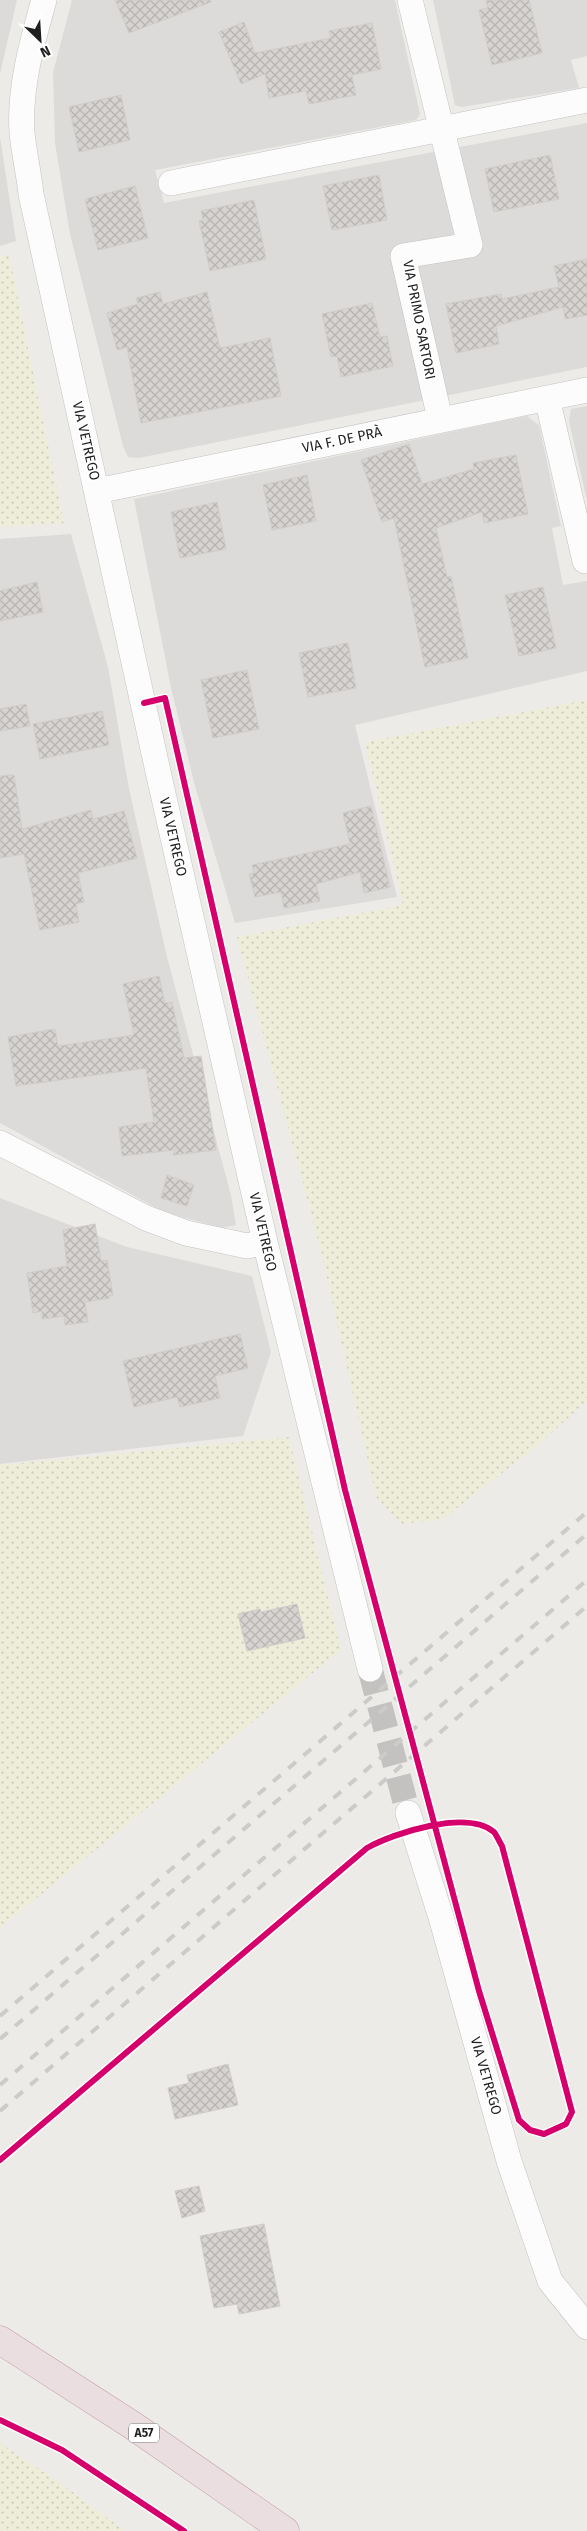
<svg xmlns="http://www.w3.org/2000/svg" width="587" height="2531" font-family="'Fira Sans',sans-serif">
  <defs>
    <pattern id="farmland-dots" width="8" height="8" patternUnits="userSpaceOnUse" patternTransform="scale(1.25)"><rect width="8" height="8" fill="#eeedda"/><path d="M2 2h.1M6 6h.1" fill="none" stroke="#cccbbb" stroke-width="1.8" stroke-linecap="round"/></pattern>
    <pattern id="building-cross-hatch" width="8" height="8" patternUnits="userSpaceOnUse" patternTransform="scale(1.25)"><rect width="8" height="8" fill="#d6d3d0"/><path d="M0 0l8 8M0 8l8-8" fill="none" stroke="#b7b5b2"/></pattern>
  </defs>
  <rect width="100%" height="100%" fill="#edebe8"/>
  <path fill="#dcdbd9" d="M 0,0 L 17,0 L 0,74 Z
    M 72,0 L 395,0 L 420,114 L 416,120 L 155,170 L 164,203 L 587,123 L 587,367 L 139,458 L 128,457 L 123,446 L 70,234 L 55,143 L 53,73 Z
    M 433,0 L 587,0 L 587,56 L 571,60 L 579,88 L 462,107 L 455,105 Z
    M 0,137 L 16,241 L 0,246 Z
    M 587,406 L 587,501 L 569,421 L 571,409 Z
    M 527,416 L 539,425 L 561,526 L 552,528 L 563,585 L 587,581 L 587,671 L 355,725 L 397,897 L 235,923 L 195,786 L 171,688 L 134,499 Z
    M 71,534 L 108,667 L 129,789 L 167,957 L 231,1195 L 236,1225 L 222,1228 L 164,1212 L 0,1123 L 0,539 Z
    M 0,1198 L 127,1247 L 252,1276 L 271,1352 L 243,1436 L 0,1464 Z"/>
  <path fill="url(#farmland-dots)" d="M 9,255 L 64,523 L 0,527 L 0,257 Z
    M 587,700 L 587,1401 L 537,1446 L 442,1520 L 401,1524 L 376,1497 L 321,1251 L 237,937 L 403,905 L 365,742 Z
    M 289,1437 L 341,1650 L 0,1928 L 0,1465 Z
    M 0,2443 L 66,2487 L 125,2531 L 0,2531 Z"/>
  <path fill="url(#building-cross-hatch)" stroke="#d0ccc9" d="M 115,0 L 210,0 L 211,2 L 129,33 Z
    M 486,0 L 529,0 L 542,53 L 492,65 L 479,10 L 488,8 Z
    M 244,22 L 255,53 L 331,38 L 329,31 L 372,23 L 381,69 L 352,75 L 356,95 L 309,104 L 306,91 L 269,98 L 265,74 L 241,84 L 219,32 Z
    M 121,95 L 130,140 L 79,152 L 69,107 Z
    M 550,155 L 559,199 L 494,212 L 485,169 Z
    M 379,175 L 387,220 L 332,230 L 323,186 Z
    M 135,186 L 148,238 L 98,250 L 85,199 Z
    M 254,200 L 266,259 L 210,271 L 199,221 L 203,220 L 201,211 Z
    M 587,259 L 587,315 L 565,319 L 563,307 L 496,326 L 499,344 L 456,353 L 446,304 L 501,294 L 502,299 L 559,287 L 554,266 Z
    M 160,292 L 163,304 L 207,292 L 220,348 L 270,338 L 281,396 L 141,423 L 127,347 L 117,350 L 107,313 L 138,304 L 136,298 Z
    M 372,303 L 380,337 L 387,336 L 393,366 L 341,377 L 337,356 L 331,357 L 322,314 Z
    M 409,444 L 422,484 L 474,469 L 473,463 L 516,455 L 528,514 L 484,523 L 482,512 L 436,528 L 447,577 L 451,576 L 468,658 L 425,667 L 394,518 L 382,522 L 361,460 Z
    M 307,475 L 316,521 L 272,530 L 263,485 Z
    M 217,502 L 226,549 L 180,558 L 171,512 Z
    M 37,582 L 43,612 L 0,621 L 0,591 Z
    M 543,587 L 556,648 L 519,656 L 505,595 Z
    M 348,643 L 356,688 L 308,697 L 299,653 Z
    M 247,670 L 259,729 L 213,738 L 201,680 Z
    M 26,704 L 30,726 L 0,731 L 0,709 Z
    M 102,711 L 109,745 L 40,759 L 33,724 Z
    M 14,775 L 22,829 L 91,810 L 93,819 L 124,811 L 137,858 L 78,873 L 84,902 L 76,904 L 79,922 L 40,930 L 24,854 L 0,858 L 0,776 Z
    M 371,806 L 390,887 L 364,893 L 360,872 L 316,884 L 320,901 L 284,908 L 281,892 L 255,897 L 249,874 L 254,873 L 252,865 L 350,844 L 343,813 Z
    M 159,976 L 165,1003 L 172,1002 L 184,1058 L 201,1056 L 216,1150 L 173,1155 L 175,1150 L 122,1156 L 119,1127 L 154,1122 L 146,1068 L 16,1086 L 8,1037 L 55,1029 L 58,1046 L 134,1035 L 123,984 Z
    M 167,1175 L 194,1185 L 187,1206 L 161,1198 Z
    M 95,1224 L 101,1261 L 107,1260 L 113,1295 L 109,1296 L 110,1298 L 85,1302 L 88,1322 L 65,1325 L 64,1316 L 42,1319 L 42,1311 L 33,1313 L 27,1273 L 67,1266 L 63,1230 Z
    M 240,1334 L 248,1368 L 215,1376 L 220,1398 L 180,1407 L 177,1397 L 134,1407 L 123,1361 Z
    M 297,1604 L 305,1638 L 247,1651 L 238,1614 L 260,1609 L 261,1612 Z
    M 228,2064 L 238,2105 L 175,2119 L 168,2088 L 189,2083 L 187,2075 Z
    M 199,2186 L 205,2211 L 182,2218 L 175,2191 Z
    M 264,2224 L 280,2306 L 239,2314 L 237,2304 L 214,2308 L 200,2236 Z"/>
  <g fill="none" stroke-linecap="round" stroke-linejoin="round">
    <path stroke="#c4c2c0" stroke-width="25" stroke-dasharray="25 12" stroke-linecap="butt" d="M 370,1669 L 408,1813"/>
    <g stroke="#c4c3c2" stroke-width="26">
      <path id="street" d="M 44,0 C 32,43 19,88 22,133 C 24,153 29,174 31,194 L 159,776 L 265,1242 L 370,1669
        M 410,0 L 470,245 L 403,256 L 440,419
        M 171,183 L 587,100
        M 547,398 L 585,561
        M 97,491 L 587,390
        M 0,1143 L 146,1218 L 186,1233 L 247,1246 L 265,1242
        M 408,1813 L 441,1917 L 509,2161 L 550,2281 L 587,2327"/>
    </g>
    <g stroke="#c39dad" stroke-width="29">
      <path id="highway" d="M 0,2340 L 132,2425 L 285,2531"/>
    </g>
    <use href="#street" stroke="#fcfcfc" stroke-width="25"/>
    <use href="#highway" stroke="#eadee1" stroke-width="28"/>
    <path stroke="#cbcbca" stroke-width="4" stroke-dasharray="10 10" stroke-linecap="butt" d="M 0,2016 L 587,1512
      M 0,2039 L 587,1534
      M 0,2085 L 587,1580
      M 0,2111 L 587,1606"/>
    <g stroke="#fff" stroke-width="9">
      <path id="cycleway" d="M 0,2160 L 367,1848 C 394,1833 467,1809 494,1832 C 497,1836 499,1841 502,1846 L 572,2112 L 566,2124 L 544,2134 L 530,2130 L 519,2120 L 479,1991 L 345,1490 L 165,698 L 144,703
        M 0,2420 L 62,2450 L 184,2531"/>
    </g>
    <use href="#cycleway" stroke="#d6006c" stroke-width="6"/>
  </g>
  <g text-anchor="middle" dominant-baseline="central" stroke-width="4" stroke-linejoin="round" paint-order="stroke">
    <rect fill="#fff" stroke="#626262" stroke-width="1" x="129" y="2423.5" width="30" height="19" rx="4"/>
    <g font-size="12" font-weight="bold" fill="#1f1f1f">
      <text x="144" y="2433">A57</text>
    </g>
    <g font-size="14" fill="#1f1f1f" stroke="#fff">
      <text transform="translate(419 320) rotate(79)">VIA PRIMO SARTORI</text>
      <text transform="translate(342 440) rotate(-12)">VIA F. DE PRÀ</text>
      <text transform="translate(86 441) rotate(77)">VIA VETREGO</text>
      <text transform="translate(173 837) rotate(77)">VIA VETREGO</text>
      <text transform="translate(263 1232) rotate(77)">VIA VETREGO</text>
      <text transform="translate(486 2076) rotate(74)">VIA VETREGO</text>
    </g>
  </g>
  <g transform="translate(40 40) rotate(155)" stroke="#ffffff" stroke-width="4" paint-order="stroke">
  <path d="M0-4L9 19L0 12L-9 19Z" fill="#1f1f1f"/>
  <text y="-8" font-size="14" font-weight="bold" text-anchor="middle" fill="#1f1f1f">N</text>
  </g>
</svg>
